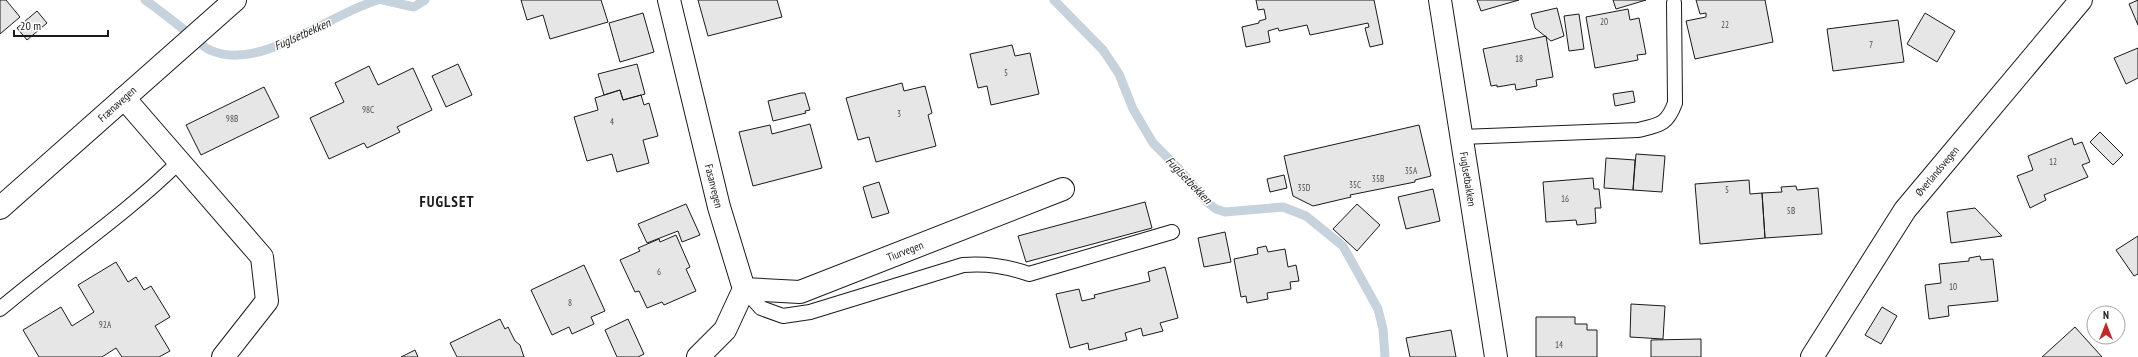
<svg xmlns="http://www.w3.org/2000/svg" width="2138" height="357" font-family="'PT Sans Narrow',sans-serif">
  <rect width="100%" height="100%" fill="#fff"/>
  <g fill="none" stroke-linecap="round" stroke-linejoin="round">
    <path stroke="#c6d2dc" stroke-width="9" d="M 145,0 C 161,11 175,23 191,35 C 197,40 203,47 210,50 C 259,73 331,13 378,0
      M 383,0 L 414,7 L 425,0
      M 1054,0 L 1103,50 L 1119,74 L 1133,109 L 1153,143 L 1179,169 L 1208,203 L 1216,209 L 1225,212 L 1283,207 L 1306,216 L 1343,246 L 1378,309 L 1383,329 L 1385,357"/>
  </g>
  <path fill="#e6e6e6" stroke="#1a1a1a" d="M 0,0 L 6,0 L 20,17 L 0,34 Z
    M 521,0 L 601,0 L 608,22 L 550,39 L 543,15 L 527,20 Z
    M 698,0 L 777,0 L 782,17 L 708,36 Z
    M 1256,0 L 1374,0 L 1383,44 L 1370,47 L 1365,28 L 1369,27 L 1368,23 L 1310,35 L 1307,25 L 1279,31 L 1278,28 L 1268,31 L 1270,42 L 1246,47 L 1242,27 L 1259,23 L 1259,21 L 1266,19 L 1264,9 L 1258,10 Z
    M 1477,0 L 1519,0 L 1481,11 Z
    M 1613,0 L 1646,0 L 1616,9 Z
    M 1696,0 L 1765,0 L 1773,42 L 1695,59 L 1686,21 L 1706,17 L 1706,13 L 1700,14 Z
    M 2138,0 L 2138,25 L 2129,4 Z
    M 1557,8 L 1564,36 L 1551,41 L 1535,28 L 1531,14 Z
    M 1628,9 L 1630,20 L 1639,18 L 1646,54 L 1637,55 L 1638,60 L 1595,68 L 1586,17 Z
    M 37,11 L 47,23 L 27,40 L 17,28 Z
    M 643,13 L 654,52 L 620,62 L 609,23 Z
    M 1925,13 L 1955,31 L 1937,62 L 1907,44 Z
    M 1579,14 L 1584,49 L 1569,51 L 1564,16 Z
    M 1898,20 L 1904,62 L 1833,71 L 1827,29 Z
    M 1546,36 L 1553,77 L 1536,80 L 1537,86 L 1516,90 L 1515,84 L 1497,87 L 1497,85 L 1491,86 L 1483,49 Z
    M 1012,45 L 1015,56 L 1030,53 L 1039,94 L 991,105 L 987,86 L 978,88 L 970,54 Z
    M 2138,48 L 2138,78 L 2126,84 L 2114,58 Z
    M 458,64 L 472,95 L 446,107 L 432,76 Z
    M 637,64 L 645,94 L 623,100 L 620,90 L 604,95 L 598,74 Z
    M 369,66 L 378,85 L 413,68 L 432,110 L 397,127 L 400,132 L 367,148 L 364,143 L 329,159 L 310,118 L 344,102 L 335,83 Z
    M 902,83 L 904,91 L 925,86 L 932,113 L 928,115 L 936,146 L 876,162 L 869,137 L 858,140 L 846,98 Z
    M 264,87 L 279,117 L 201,155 L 186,125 Z
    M 620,90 L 623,100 L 641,95 L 644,105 L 649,103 L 658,136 L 643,140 L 649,163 L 617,172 L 612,154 L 587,161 L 574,117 L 598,110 L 595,98 Z
    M 1633,91 L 1635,102 L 1615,106 L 1613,94 Z
    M 801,93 L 805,93 L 810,110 L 805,111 L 806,113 L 773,121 L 768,101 Z
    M 810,124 L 822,168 L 753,186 L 739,132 L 770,125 L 772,134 Z
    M 1419,125 L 1431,176 L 1415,180 L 1415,182 L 1350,195 L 1351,197 L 1313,206 L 1293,196 L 1284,156 Z
    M 2100,132 L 2123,155 L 2113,165 L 2090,142 Z
    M 2072,138 L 2074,145 L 2082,142 L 2090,162 L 2082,165 L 2088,177 L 2044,195 L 2046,200 L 2030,208 L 2017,176 L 2033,170 L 2028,156 Z
    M 1636,154 L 1665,156 L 1662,192 L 1633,190 Z
    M 1606,158 L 1635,160 L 1633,190 L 1604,188 Z
    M 1284,175 L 1287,188 L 1270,192 L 1267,179 Z
    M 1593,178 L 1594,189 L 1599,189 L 1601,208 L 1595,208 L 1596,223 L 1577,225 L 1576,220 L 1546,222 L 1543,182 Z
    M 1749,180 L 1750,194 L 1762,193 L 1765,238 L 1700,244 L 1695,184 Z
    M 879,182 L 889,213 L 872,218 L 863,187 Z
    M 1796,186 L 1797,190 L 1818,188 L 1822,234 L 1765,238 L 1762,193 L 1782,192 L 1781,187 Z
    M 1433,189 L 1440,221 L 1406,229 L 1398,197 Z
    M 1145,202 L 1152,228 L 1026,262 L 1018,236 Z
    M 686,204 L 700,235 L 682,242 L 678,231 L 647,243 L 638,224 Z
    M 1357,204 L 1380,225 L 1357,251 L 1333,229 Z
    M 1975,208 L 2002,236 L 1951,243 L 1947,212 Z
    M 1225,232 L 1231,262 L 1204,267 L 1198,238 Z
    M 676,235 L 690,267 L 686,269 L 696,291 L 664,305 L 662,302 L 647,308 L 639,291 L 635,292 L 620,260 L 640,251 L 638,248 L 659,239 L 660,242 Z
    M 2138,236 L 2138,274 L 2134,276 L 2116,250 Z
    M 1266,246 L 1268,252 L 1285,249 L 1288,267 L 1296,265 L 1299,281 L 1290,282 L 1291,289 L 1267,293 L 1268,299 L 1247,303 L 1246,296 L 1241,297 L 1234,259 L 1258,254 L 1257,248 Z
    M 1980,256 L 1981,260 L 1993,259 L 1998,301 L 1948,306 L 1949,316 L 1929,319 L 1925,285 L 1941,283 L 1939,264 L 1969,261 L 1969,258 Z
    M 116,262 L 128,282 L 136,277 L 144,290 L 151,286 L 170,317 L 155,326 L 170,351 L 159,357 L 122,357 L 116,348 L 102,357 L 39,357 L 23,330 L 61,307 L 72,326 L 94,312 L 78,285 Z
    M 584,265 L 605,311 L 591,317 L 594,324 L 572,334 L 569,327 L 552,335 L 531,290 Z
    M 1165,267 L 1178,318 L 1160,323 L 1163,331 L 1143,336 L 1141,328 L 1125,333 L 1127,340 L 1089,350 L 1088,343 L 1070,348 L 1056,294 L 1079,289 L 1082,301 L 1095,298 L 1094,295 L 1150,281 L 1148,272 Z
    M 1631,304 L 1665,306 L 1663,339 L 1630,337 Z
    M 1882,307 L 1897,316 L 1881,344 L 1865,335 Z
    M 1536,317 L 1575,317 L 1575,324 L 1587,324 L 1587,330 L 1597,330 L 1597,357 L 1536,357 Z
    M 500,319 L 505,329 L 508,327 L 515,341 L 520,345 L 524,357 L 457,357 L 450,343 Z
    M 628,319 L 644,354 L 638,357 L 617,357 L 605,330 Z
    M 2075,327 L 2102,357 L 2042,357 Z
    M 1451,330 L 1456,357 L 1410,357 L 1406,338 Z
    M 1701,339 L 1701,357 L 1651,357 L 1651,340 Z
    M 415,350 L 418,357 L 401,357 Z"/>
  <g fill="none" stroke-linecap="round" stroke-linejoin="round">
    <g stroke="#1a1a1a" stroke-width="16">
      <path id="service" d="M 1461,137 L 1638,130 C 1659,125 1667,125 1675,103 L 1674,3
        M 744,289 L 761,308 L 783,316 L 810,312 L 963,265 C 987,263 1006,266 1029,274 L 1172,232
        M 0,309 C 59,259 124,216 179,162"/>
    </g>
    <g stroke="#1a1a1a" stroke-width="24">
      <path id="minor" d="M 669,0 L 719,207 L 744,289 L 725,330 L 698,357
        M 1440,0 L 1496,357
        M 124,98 L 262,257 L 267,301 L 223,357
        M 744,289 L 800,292 L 1063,189
        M 1812,357 L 1905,210 L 2081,0"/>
    </g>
    <g stroke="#1a1a1a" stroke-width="24">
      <path id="primary" d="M 0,208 L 235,0"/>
    </g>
    <use href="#service" stroke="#fff" stroke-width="14"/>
    <use href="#minor" stroke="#fff" stroke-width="22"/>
    <use href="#primary" stroke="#fff" stroke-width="22"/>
  </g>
  <g text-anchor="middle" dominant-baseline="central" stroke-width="3" stroke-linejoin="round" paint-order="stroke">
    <g font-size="9" fill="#4d4d4d">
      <text x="1604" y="21">20</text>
      <text x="1725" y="24">22</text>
      <text x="1871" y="44">7</text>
      <text x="1519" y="58">18</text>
      <text x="1006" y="72">5</text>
      <text x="368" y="109">98C</text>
      <text x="899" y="113">3</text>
      <text x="232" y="118">98B</text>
      <text x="612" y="121">4</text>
      <text x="2053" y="161">12</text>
      <text x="1411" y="170">35A</text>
      <text x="1378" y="178">35B</text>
      <text x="1355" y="184">35C</text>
      <text x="1304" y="187">35D</text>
      <text x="1727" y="189">5</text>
      <text x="1565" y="198">16</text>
      <text x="1791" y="210">5B</text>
      <text x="659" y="271">6</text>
      <text x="1953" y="286">10</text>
      <text x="570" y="302">8</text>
      <text x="105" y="324">92A</text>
      <text x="1559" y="344">14</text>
    </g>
    <g font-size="11" fill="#1a1a1a" stroke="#fff">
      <text transform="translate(117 104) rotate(-42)">Frænavegen</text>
      <text transform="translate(1937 171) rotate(-50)">Øverlandsvegen</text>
      <text transform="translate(1468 179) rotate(81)">Fuglsetbakken</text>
      <text transform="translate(714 186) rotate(76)">Fasanvegen</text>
      <text transform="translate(905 251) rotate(-21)">Tiurvegen</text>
    </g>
    <g font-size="12" font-style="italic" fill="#1a1a1a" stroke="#fff">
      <text transform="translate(302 34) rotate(-24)">Fuglsetbekken</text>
      <text transform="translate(1189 180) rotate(46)">Fuglsetbekken</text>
    </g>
    <g font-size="15" font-weight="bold" letter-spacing="1" fill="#1a1a1a" stroke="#fff">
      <text x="447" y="201">FUGLSET</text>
    </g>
  </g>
  <g transform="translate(2106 325)"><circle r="19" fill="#ffffff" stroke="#a3a3a3"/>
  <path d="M0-3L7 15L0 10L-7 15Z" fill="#c62828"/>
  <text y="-6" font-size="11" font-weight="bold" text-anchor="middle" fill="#1a1a1a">N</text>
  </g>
  <path d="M14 30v6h94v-6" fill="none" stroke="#1a1a1a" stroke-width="2"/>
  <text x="20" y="30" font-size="12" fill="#1a1a1a" stroke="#ffffff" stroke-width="3" paint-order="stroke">20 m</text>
</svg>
